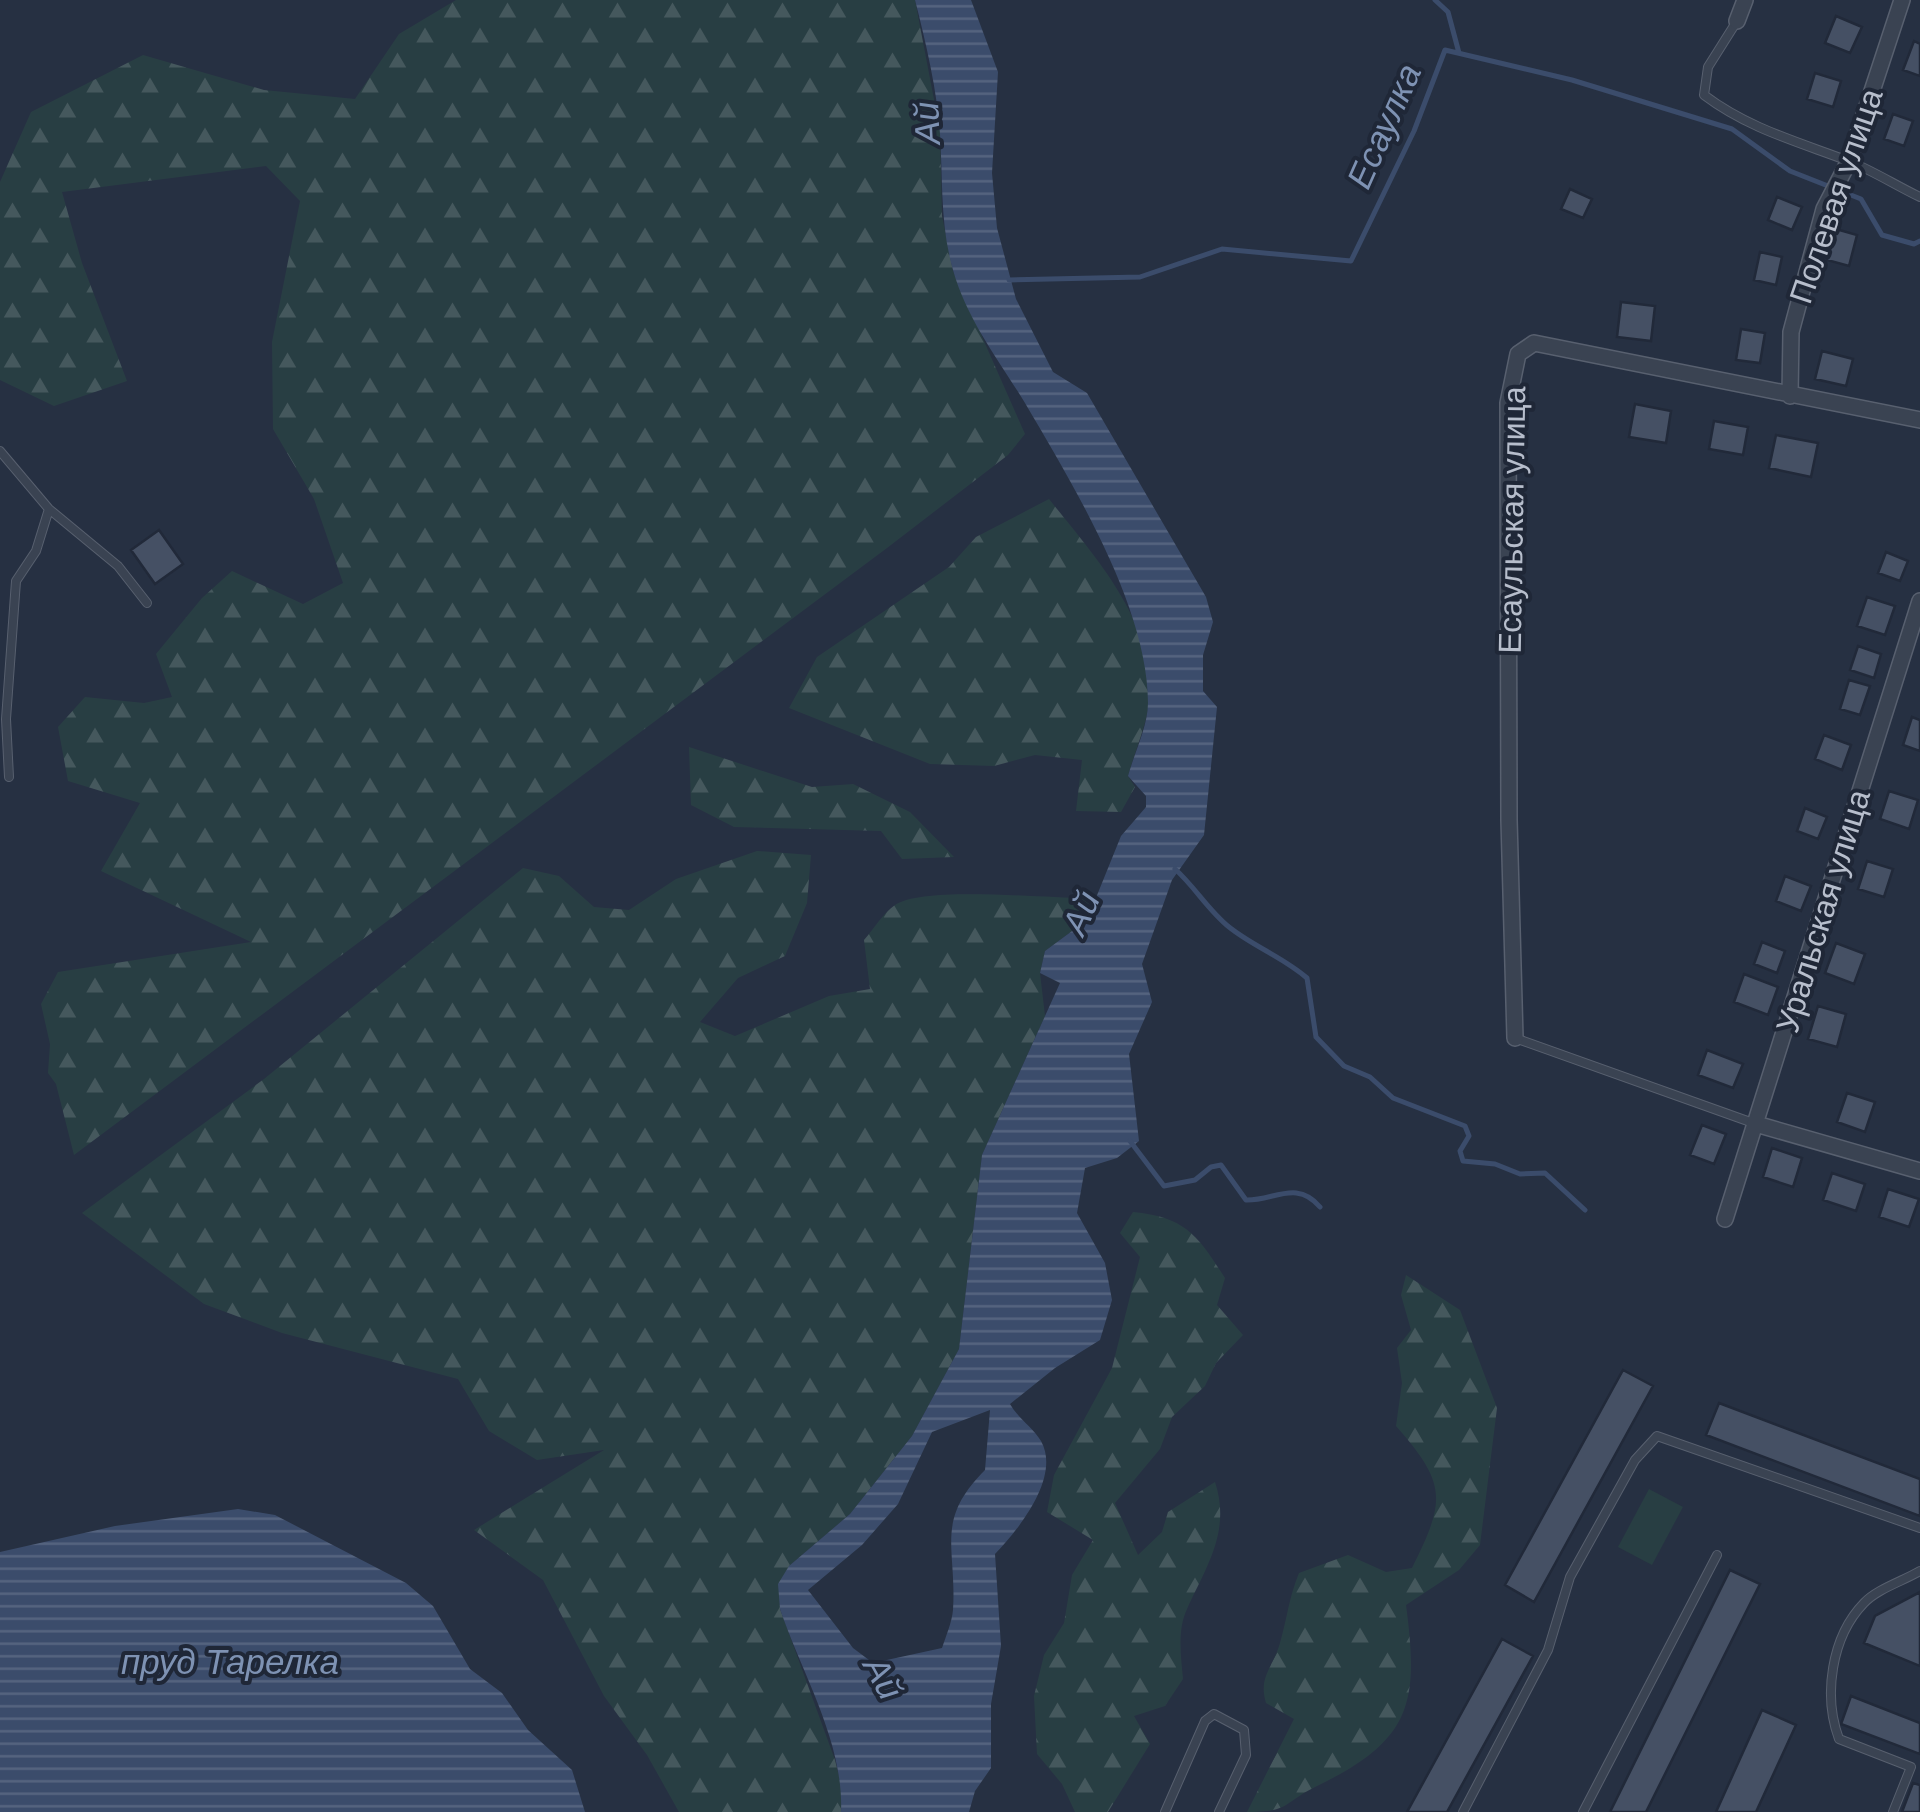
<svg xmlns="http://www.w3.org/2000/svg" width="1920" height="1812" font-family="'DM Sans',sans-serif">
  <defs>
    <pattern id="forest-firs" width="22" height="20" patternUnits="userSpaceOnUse" patternTransform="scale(2.5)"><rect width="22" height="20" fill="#283e43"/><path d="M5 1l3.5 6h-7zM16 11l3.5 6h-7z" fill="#45585d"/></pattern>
    <pattern id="water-rules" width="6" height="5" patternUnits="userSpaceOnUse" patternTransform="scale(2.5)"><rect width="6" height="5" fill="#3b4c6b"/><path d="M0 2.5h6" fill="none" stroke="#55647f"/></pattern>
  </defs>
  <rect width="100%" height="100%" fill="#263042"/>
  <path fill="#283e43" d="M 1649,1489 L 1683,1507 L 1652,1565 L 1618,1547 Z"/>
  <path fill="url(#forest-firs)" d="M 456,0 L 915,0 L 940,131 L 942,216 L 953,271 L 1025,434 L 1008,455 L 887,548 L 74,1155 L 56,1084 L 48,1073 L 50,1044 L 41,1004 L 58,972 L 251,942 L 101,871 L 140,803 L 68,781 L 58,727 L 85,697 L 144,703 L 172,697 L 156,654 L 202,598 L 232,571 L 303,604 L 343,583 L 314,499 L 273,429 L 272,342 L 300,201 L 266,166 L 62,192 L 82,263 L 127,381 L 54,406 L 0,380 L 0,182 L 31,112 L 143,55 L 264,90 L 355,99 L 399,34 Z
    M 1049,499 C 1095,557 1161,627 1148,709 C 1144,731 1134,754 1128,776 L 1135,787 L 1121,812 L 1076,811 L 1082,760 L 1035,755 L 994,766 L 930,764 L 789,708 L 817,657 L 949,567 L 976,537 Z
    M 689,747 L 812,787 L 853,784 L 910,812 L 954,857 L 902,859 L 881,831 L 734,827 L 691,805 Z
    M 757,851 L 811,855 L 807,903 L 785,956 L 738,978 L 700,1022 L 735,1036 L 829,996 L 870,989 L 864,940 C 873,930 883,913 895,905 C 924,885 1048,899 1089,898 L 1087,920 L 1045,951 L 1040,973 L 1045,1016 L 982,1155 L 959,1349 L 912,1436 L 850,1514 L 789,1566 L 780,1609 L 835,1760 L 842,1789 L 841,1812 L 679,1812 L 647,1755 L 604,1696 L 543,1580 L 474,1530 L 604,1450 L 537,1460 L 489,1431 L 458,1379 L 282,1333 L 204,1304 L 82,1213 L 264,1079 L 523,868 L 559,876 L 594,907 L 629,910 L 676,879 Z
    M 1133,1212 C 1186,1217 1198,1236 1225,1278 L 1217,1305 L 1243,1335 L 1216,1363 L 1205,1386 L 1172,1417 L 1160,1449 L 1115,1503 L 1138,1555 L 1162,1532 L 1168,1512 L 1215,1482 C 1231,1531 1207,1565 1187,1609 C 1177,1630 1181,1657 1183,1679 L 1165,1706 L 1134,1716 L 1150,1744 L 1108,1812 L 1075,1812 L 1062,1784 L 1037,1754 L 1034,1696 L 1044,1655 L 1064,1623 L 1072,1575 L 1093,1540 L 1047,1512 L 1054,1475 L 1112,1368 L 1140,1257 L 1120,1233 Z
    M 1406,1275 L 1460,1310 L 1497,1408 L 1480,1545 L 1459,1570 L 1406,1605 C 1419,1703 1412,1740 1317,1786 C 1282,1803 1291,1812 1247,1812 L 1294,1719 L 1266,1703 C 1258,1676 1273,1668 1280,1643 C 1287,1619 1289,1597 1299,1573 L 1348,1555 L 1386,1572 L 1412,1568 C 1446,1500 1447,1484 1396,1426 L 1402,1383 L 1397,1348 L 1411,1330 L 1401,1295 Z"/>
  <path fill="url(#water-rules)" fill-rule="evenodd" d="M 915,0 L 971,0 L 998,72 L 992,173 L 997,228 L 1016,299 L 1053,372 L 1087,393 L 1206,597 L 1213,622 L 1203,655 L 1203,691 L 1217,707 L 1204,835 L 1172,880 L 1142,964 L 1152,1002 L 1129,1054 L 1139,1141 L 1117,1158 L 1085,1168 L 1077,1213 L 1105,1263 L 1112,1300 L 1100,1340 L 1055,1368 L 1010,1404 C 1018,1418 1033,1428 1041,1441 C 1061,1477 1019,1529 995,1554 L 1001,1646 L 991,1704 L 991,1768 L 975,1791 L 969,1812 L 841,1812 C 844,1742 802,1674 780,1609 L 778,1584 L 789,1566 L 850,1514 L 912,1436 L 959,1349 L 982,1155 L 1060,983 L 1040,973 L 1045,951 L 1087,920 L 1121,836 L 1146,807 L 1146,796 L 1128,776 C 1134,754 1148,726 1148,703 C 1148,607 1073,485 1025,403 C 999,360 967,320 953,270 C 940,225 943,181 940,134 C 937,90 926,43 915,0 ZM 990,1410 L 985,1470 C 934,1521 957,1547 953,1610 C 952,1622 946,1636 942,1648 L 873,1663 L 853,1648 L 808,1590 L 862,1545 L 898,1504 L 932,1432 Z
    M 238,1509 L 275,1515 L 406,1583 L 433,1606 L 470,1669 L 502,1693 L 528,1730 L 572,1770 L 585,1812 L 0,1812 L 0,1552 L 115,1526 Z"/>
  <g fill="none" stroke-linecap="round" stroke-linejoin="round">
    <path stroke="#3b4c6b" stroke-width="5" d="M 1435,0 L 1448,12 L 1459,53
      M 1009,280 L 1140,277 L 1222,249 L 1351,261 L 1414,131 L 1445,50 L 1572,80 L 1732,129 L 1790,171 L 1861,199 L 1882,235 L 1914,244 L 1920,241
      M 1175,869 C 1195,887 1208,910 1229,927 C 1254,947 1283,957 1307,978 L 1316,1037 L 1344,1066 L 1370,1077 L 1393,1098 L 1465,1126 L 1469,1136 L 1460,1151 L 1463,1161 L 1495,1164 L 1520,1174 L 1545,1173 L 1585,1210
      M 1130,1141 L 1164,1186 L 1195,1180 L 1211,1167 L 1221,1165 L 1246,1200 C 1273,1201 1297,1179 1320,1207"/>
  </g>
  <path fill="#455064" stroke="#212939" stroke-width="2.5" d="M 1836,16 L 1862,27 L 1850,53 L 1825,43 Z
    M 1914,41 L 1920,44 L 1920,76 L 1903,70 Z
    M 1815,73 L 1841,81 L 1833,107 L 1807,99 Z
    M 1893,114 L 1913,121 L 1904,146 L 1884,139 Z
    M 1570,189 L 1592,199 L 1583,218 L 1561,209 Z
    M 1777,197 L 1802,207 L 1792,230 L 1768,220 Z
    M 1836,229 L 1857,235 L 1849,266 L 1827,260 Z
    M 1760,252 L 1782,257 L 1776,285 L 1754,280 Z
    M 1621,302 L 1655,306 L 1651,341 L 1617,337 Z
    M 1741,329 L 1765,333 L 1760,363 L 1736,360 Z
    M 1822,351 L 1853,359 L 1846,386 L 1815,379 Z
    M 1635,404 L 1671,411 L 1666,443 L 1629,437 Z
    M 1714,421 L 1748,427 L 1743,455 L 1709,449 Z
    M 1776,435 L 1818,443 L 1811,477 L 1769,468 Z
    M 159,530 L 183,564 L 155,584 L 131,550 Z
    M 1886,552 L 1908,561 L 1900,581 L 1878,573 Z
    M 1867,597 L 1895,606 L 1885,635 L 1857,626 Z
    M 1858,646 L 1881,654 L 1874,678 L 1850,670 Z
    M 1849,680 L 1870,686 L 1860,715 L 1840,709 Z
    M 1912,717 L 1920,720 L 1920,751 L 1903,745 Z
    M 1824,735 L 1851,745 L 1842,770 L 1815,759 Z
    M 1889,791 L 1918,800 L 1909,829 L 1880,819 Z
    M 1805,808 L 1827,817 L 1818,839 L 1797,831 Z
    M 1867,861 L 1893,869 L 1884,897 L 1858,889 Z
    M 1785,876 L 1811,886 L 1801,911 L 1776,901 Z
    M 1762,942 L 1785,951 L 1777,973 L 1754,964 Z
    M 1836,943 L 1865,954 L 1854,984 L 1825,973 Z
    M 1744,974 L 1778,987 L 1768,1015 L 1734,1002 Z
    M 1818,1006 L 1846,1014 L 1837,1047 L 1808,1039 Z
    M 1707,1050 L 1743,1064 L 1733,1088 L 1698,1075 Z
    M 1847,1093 L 1875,1102 L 1865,1132 L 1837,1122 Z
    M 1702,1125 L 1726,1134 L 1714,1164 L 1690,1155 Z
    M 1772,1148 L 1802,1158 L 1793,1187 L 1763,1177 Z
    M 1832,1173 L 1865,1184 L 1856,1211 L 1823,1200 Z
    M 1888,1189 L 1919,1199 L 1909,1227 L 1879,1217 Z
    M 1623,1370 L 1653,1386 L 1534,1602 L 1505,1585 Z
    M 1719,1403 L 1920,1479 L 1920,1516 L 1706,1435 Z
    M 1730,1570 L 1760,1584 L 1646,1812 L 1610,1812 Z
    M 1920,1592 L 1920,1666 L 1864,1643 L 1875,1616 Z
    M 1502,1639 L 1533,1656 L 1447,1812 L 1407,1812 Z
    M 1851,1696 L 1920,1723 L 1920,1754 L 1841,1724 Z
    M 1762,1710 L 1796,1725 L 1756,1812 L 1716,1812 Z
    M 1913,1783 L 1920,1785 L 1920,1812 L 1902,1812 Z"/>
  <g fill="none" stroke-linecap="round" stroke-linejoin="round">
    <g stroke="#58606f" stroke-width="10">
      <path id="service" d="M 1737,21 L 1708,67 L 1704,95 C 1749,129 1799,142 1851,162 C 1875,172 1897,186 1920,197
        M 0,451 L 49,509 L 118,566 L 147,603
        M 9,777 L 6,719 L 16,581 L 36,551 L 49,509
        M 1515,1038 L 1756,1124
        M 1165,1812 L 1205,1721 L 1214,1714 L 1244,1730 L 1246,1755 L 1219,1812
        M 1463,1812 L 1548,1650 L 1570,1577 L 1635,1460 L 1657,1436 L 1920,1528
        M 1583,1812 L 1717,1555
        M 1893,1812 L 1911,1767 L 1839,1739 C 1823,1696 1831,1637 1864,1603 C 1877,1589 1903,1581 1920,1571"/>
    </g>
    <g stroke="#58606f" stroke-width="18">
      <path id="minor" d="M 1737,21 L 1745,0
        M 1790,396 L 1791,332 L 1824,209 L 1849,161 L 1902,0
        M 1515,1038 L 1509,820 L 1508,403 L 1518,354 L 1534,343 L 1920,420
        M 1756,1124 L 1920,1171
        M 1725,1219 L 1920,601"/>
    </g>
    <use href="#service" stroke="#3a4352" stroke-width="8"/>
    <use href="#minor" stroke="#3a4352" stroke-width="15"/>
  </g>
  <g text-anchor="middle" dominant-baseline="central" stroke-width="8" stroke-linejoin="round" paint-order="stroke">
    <g font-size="32" fill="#b7becc" stroke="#1f2737">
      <text transform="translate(1836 196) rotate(-71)">Полевая улица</text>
      <text transform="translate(1512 520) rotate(-89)">Есаульская улица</text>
      <text transform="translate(1823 911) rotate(-73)">Уральская улица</text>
    </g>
    <g font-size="35" font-style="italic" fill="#7e92b3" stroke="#1f2737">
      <text transform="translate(927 123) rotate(-93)">Ай</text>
      <text transform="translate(1384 126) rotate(-66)">Есаулка</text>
      <text transform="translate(1081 913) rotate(-66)">Ай</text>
      <text x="230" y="1662">пруд Тарелка</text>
      <text transform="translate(883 1678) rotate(61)">Ай</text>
    </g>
  </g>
</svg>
